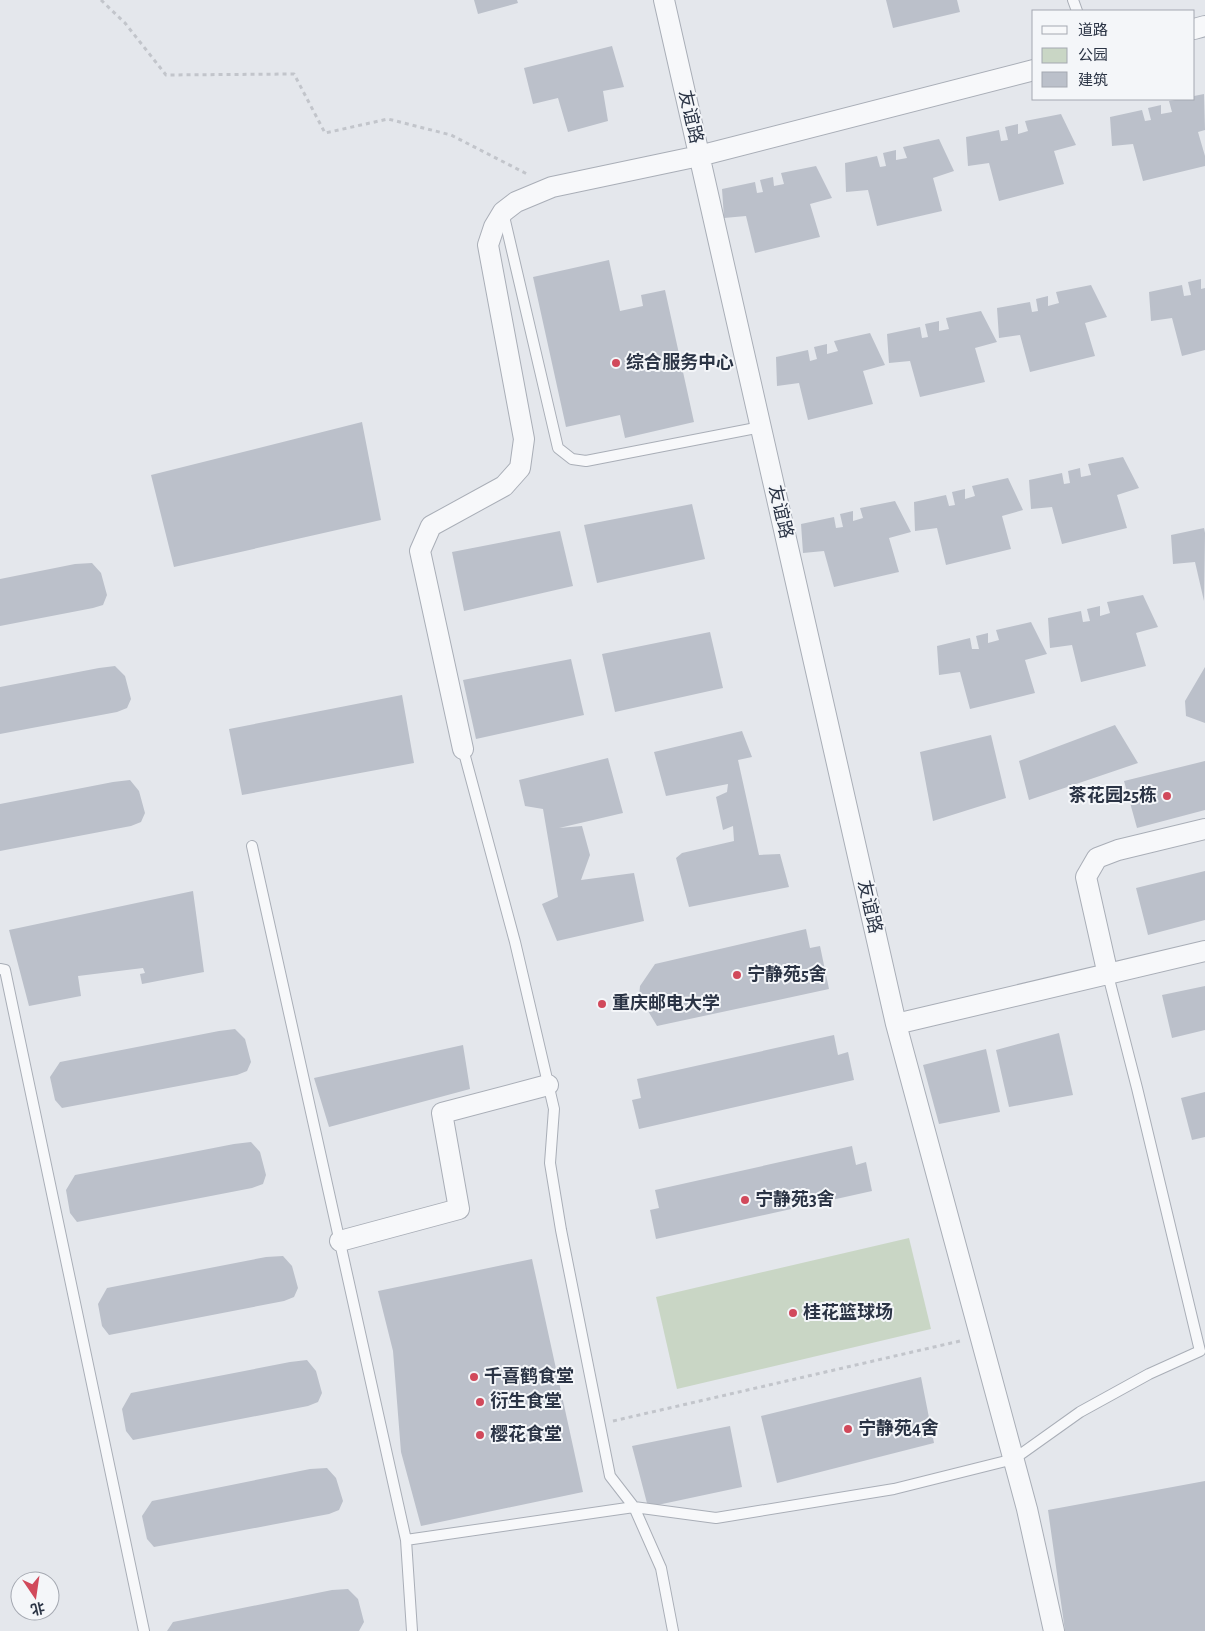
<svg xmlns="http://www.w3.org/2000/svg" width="1205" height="1631" font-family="'Alegreya Sans','Noto Sans SC',sans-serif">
  <rect width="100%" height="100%" fill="#e4e7ec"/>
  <path fill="#c9d6c5" d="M 909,1238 L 931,1329 L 677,1389 L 656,1297 Z"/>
  <path fill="#bbc0ca" d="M 474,0 L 517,0 L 518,3 L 478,14 Z
    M 886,0 L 957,0 L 960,12 L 893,28 Z
    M 612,46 L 624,87 L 603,91 L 608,121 L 568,132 L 558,98 L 533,104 L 524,68 Z
    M 1204,94 L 1205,130 L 1198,132 L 1205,156 L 1205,166 L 1143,181 L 1133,144 L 1112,146 L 1110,117 L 1142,110 L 1145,121 L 1151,120 L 1148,108 L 1161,105 L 1161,114 L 1172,112 L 1169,101 L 1181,99 L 1194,99 L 1194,96 Z
    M 1061,114 L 1076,145 L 1054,151 L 1064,184 L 999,201 L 989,163 L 968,166 L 966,137 L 999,130 L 1001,141 L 1008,140 L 1005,127 L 1018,124 L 1018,134 L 1028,131 L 1025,121 Z
    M 939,139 L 954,171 L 933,178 L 942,211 L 877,226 L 868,190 L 846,192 L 845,163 L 877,156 L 880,167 L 886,166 L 883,153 L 896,150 L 896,160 L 907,158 L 903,147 Z
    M 816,166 L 832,198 L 810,204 L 820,237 L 755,253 L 746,216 L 724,218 L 722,189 L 755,182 L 757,193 L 763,192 L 760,180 L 773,177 L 774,186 L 784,184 L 781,173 Z
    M 609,260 L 620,311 L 643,306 L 641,295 L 665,290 L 694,422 L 625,438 L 620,415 L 566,427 L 533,277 Z
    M 1201,279 L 1201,289 L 1205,288 L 1205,350 L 1182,356 L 1172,318 L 1151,321 L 1149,292 L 1182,285 L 1184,296 L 1191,295 L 1188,282 Z
    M 1091,285 L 1107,317 L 1085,323 L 1095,356 L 1030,372 L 1020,335 L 999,338 L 997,308 L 1030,302 L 1032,312 L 1038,311 L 1036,299 L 1048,296 L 1048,306 L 1059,303 L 1056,292 Z
    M 981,311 L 997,342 L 975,348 L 985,382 L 920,397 L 910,361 L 889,363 L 887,334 L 920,327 L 922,338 L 928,337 L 925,324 L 939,321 L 939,331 L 949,329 L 946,318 Z
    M 870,333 L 885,365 L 863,371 L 873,404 L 808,420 L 799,383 L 777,386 L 776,357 L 808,350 L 810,361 L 817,359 L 814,347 L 827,344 L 827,354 L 838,351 L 834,341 Z
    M 362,422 L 381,520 L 174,567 L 151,475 Z
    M 1123,457 L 1139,488 L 1117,495 L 1127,528 L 1062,544 L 1052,507 L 1031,509 L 1029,480 L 1062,473 L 1064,484 L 1070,483 L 1068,471 L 1080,468 L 1081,477 L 1091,475 L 1088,464 Z
    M 1008,478 L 1023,510 L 1002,516 L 1011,549 L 946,565 L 937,528 L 915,531 L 914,502 L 946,495 L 949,506 L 955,505 L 952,492 L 965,489 L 965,499 L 975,496 L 972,486 Z
    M 895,501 L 911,532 L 889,538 L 899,572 L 834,587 L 824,551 L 803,553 L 801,524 L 834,517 L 836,528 L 843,527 L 840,514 L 853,511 L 853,521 L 863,518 L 860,508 Z
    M 692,504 L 705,559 L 597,583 L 584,525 Z
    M 1204,528 L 1205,533 L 1204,601 L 1195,562 L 1173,564 L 1171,535 Z
    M 560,531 L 573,586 L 464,611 L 452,552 Z
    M 92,563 L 101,573 L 107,595 L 103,605 L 93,608 L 0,626 L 0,579 L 75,564 Z
    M 1143,595 L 1158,627 L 1136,633 L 1146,666 L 1081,682 L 1072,645 L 1050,648 L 1048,618 L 1081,611 L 1083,622 L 1090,621 L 1087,609 L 1100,606 L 1100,616 L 1110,613 L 1107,602 Z
    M 1031,622 L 1047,654 L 1025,660 L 1035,693 L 970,709 L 960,672 L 939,675 L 937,646 L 970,638 L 972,649 L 979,649 L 976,636 L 988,633 L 988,643 L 999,640 L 996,630 Z
    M 710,632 L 723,688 L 615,712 L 602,654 Z
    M 571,659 L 584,715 L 476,739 L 463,680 Z
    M 115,666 L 125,676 L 131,699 L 127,708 L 117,712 L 0,734 L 0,687 L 99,668 Z
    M 1205,667 L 1205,723 L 1186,716 L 1185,701 Z
    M 402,695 L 414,763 L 242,795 L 229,729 Z
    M 1115,725 L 1138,763 L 1029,800 L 1019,761 Z
    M 742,731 L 752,757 L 738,760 L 759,855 L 780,854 L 789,887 L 689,907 L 676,858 L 682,853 L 734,841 L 733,826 L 723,830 L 716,797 L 727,792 L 728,784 L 666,796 L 654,752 Z
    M 991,735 L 1006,798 L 933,821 L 920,752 Z
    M 608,758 L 623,813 L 559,828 L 582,826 L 590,855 L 581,880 L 634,873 L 644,921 L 557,941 L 542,904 L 558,897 L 543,809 L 525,806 L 519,780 Z
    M 1205,761 L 1205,810 L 1137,828 L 1124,781 Z
    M 130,780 L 139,791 L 145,813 L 141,822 L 131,826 L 0,851 L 0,804 L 113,782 Z
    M 1205,871 L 1205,920 L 1148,935 L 1136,888 Z
    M 193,891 L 204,972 L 142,984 L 140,974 L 145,973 L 143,968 L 78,976 L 81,996 L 29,1006 L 9,930 Z
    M 806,929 L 810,948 L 820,946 L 829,989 L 657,1026 L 639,996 L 640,986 L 655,964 Z
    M 1205,986 L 1205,1030 L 1172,1038 L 1162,995 Z
    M 235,1029 L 245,1039 L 251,1062 L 247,1071 L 237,1075 L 62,1108 L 55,1100 L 50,1077 L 60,1062 L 219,1031 Z
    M 1059,1033 L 1073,1095 L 1009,1107 L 996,1050 Z
    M 834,1035 L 838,1055 L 848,1052 L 854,1080 L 639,1129 L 632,1100 L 641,1098 L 637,1079 Z
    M 463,1045 L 470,1089 L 329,1127 L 314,1078 Z
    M 986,1049 L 1000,1112 L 939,1124 L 923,1065 Z
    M 1205,1092 L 1205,1137 L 1192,1140 L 1181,1098 Z
    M 251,1142 L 260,1152 L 266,1175 L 263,1184 L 252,1188 L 77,1222 L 70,1213 L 66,1190 L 75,1175 L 234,1144 Z
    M 852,1146 L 856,1165 L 866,1162 L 872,1191 L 656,1239 L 650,1210 L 659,1208 L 655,1190 Z
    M 283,1256 L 292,1266 L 298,1288 L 294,1297 L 284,1301 L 109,1335 L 102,1326 L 98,1304 L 107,1288 L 266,1257 Z
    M 532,1259 L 583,1492 L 421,1526 L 401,1452 L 393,1351 L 378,1291 Z
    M 307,1360 L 316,1371 L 322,1393 L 318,1402 L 308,1406 L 133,1440 L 126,1431 L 122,1409 L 131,1393 L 290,1362 Z
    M 921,1377 L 934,1443 L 777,1483 L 761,1416 Z
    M 730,1426 L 742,1487 L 648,1507 L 632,1446 Z
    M 327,1468 L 336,1478 L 343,1501 L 339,1510 L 329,1514 L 154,1547 L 147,1539 L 142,1516 L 152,1501 L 310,1469 Z
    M 1205,1481 L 1205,1631 L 1065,1631 L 1048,1510 Z
    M 348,1589 L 358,1599 L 364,1622 L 359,1631 L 167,1631 L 173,1622 L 332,1590 Z"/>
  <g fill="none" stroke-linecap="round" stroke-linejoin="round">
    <g stroke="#a9aeb7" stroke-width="12">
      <path id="service" d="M 1073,0 L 1077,11
        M 503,212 L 558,448 L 572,459 L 586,461 L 761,427
        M 463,749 L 515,942 L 554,1109 L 550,1163 L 561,1230 L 610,1476 L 634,1507 L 716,1518 L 894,1489 L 1014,1459 L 1080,1412 L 1149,1374 L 1200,1351 L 1137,1088 L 1108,975
        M 252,846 L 406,1540 L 634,1507 L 661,1568 L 673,1631
        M 0,969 L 5,970 L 144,1631
        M 406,1540 L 412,1631"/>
    </g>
    <g stroke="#a9aeb7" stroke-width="22">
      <path id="minor" d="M 664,0 L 896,1024
        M 1194,29 L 1205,26
        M 463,749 L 420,551 L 431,526 L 504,486 L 520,468 L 524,439 L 488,245 L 494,227 L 503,212 L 516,202 L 552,187 L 699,156 L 1034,70
        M 1108,975 L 1086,877 L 1097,858 L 1118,850 L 1205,829
        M 340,1241 L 459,1209 L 442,1113 L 548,1085
        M 1054,1631 L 1027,1509 L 896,1024 L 1205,951"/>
    </g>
    <path stroke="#c2c5cb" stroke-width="3" stroke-dasharray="4 4" stroke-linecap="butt" d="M 101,0 L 125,23 L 166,75 L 294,74 L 325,133 L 388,119 L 451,135 L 529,175
      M 613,1421 L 960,1341"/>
    <use href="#service" stroke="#f7f8fa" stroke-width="10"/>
    <use href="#minor" stroke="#f7f8fa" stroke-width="20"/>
  </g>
  <g fill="#d1495b" stroke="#f4f6f9" stroke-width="2">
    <circle cx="616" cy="363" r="5"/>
    <circle cx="1167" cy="796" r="5"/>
    <circle cx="737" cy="975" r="5"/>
    <circle cx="602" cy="1004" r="5"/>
    <circle cx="745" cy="1200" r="5"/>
    <circle cx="793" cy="1313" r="5"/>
    <circle cx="474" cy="1377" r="5"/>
    <circle cx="480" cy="1402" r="5"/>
    <circle cx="848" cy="1429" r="5"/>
    <circle cx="480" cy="1435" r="5"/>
  </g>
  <g text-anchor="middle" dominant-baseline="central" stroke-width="4" stroke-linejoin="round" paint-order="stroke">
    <g font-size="18" fill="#2b3445" stroke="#f4f6f9">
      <text transform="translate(690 117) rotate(77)">友谊路</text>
      <text transform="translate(780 512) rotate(77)">友谊路</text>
      <text transform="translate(869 907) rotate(77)">友谊路</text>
    </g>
    <g font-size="18" font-weight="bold" fill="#2b3445" stroke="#f4f6f9" text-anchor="start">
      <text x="626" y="363">综合服务中心</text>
      <text x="1157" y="796" text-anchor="end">茶花园25栋</text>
      <text x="747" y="975">宁静苑5舍</text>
      <text x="612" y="1004">重庆邮电大学</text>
      <text x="755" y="1200">宁静苑3舍</text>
      <text x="803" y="1313">桂花篮球场</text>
      <text x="484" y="1377">千喜鹤食堂</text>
      <text x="490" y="1402">衍生食堂</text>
      <text x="858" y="1429">宁静苑4舍</text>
      <text x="490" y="1435">樱花食堂</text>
    </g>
  </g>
  <rect x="1032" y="10" width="162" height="90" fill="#f4f6f9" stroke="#a4a8b1"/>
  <rect x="1042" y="26" width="25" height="8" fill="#f7f8fa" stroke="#a4a8b1"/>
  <text x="1078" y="35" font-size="15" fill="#2b3445">道路</text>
  <rect x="1042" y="48" width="25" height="15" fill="#c9d6c5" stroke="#a4a8b1"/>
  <text x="1078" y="60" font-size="15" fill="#2b3445">公园</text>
  <rect x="1042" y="72" width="25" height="15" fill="#bbc0ca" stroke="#a4a8b1"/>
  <text x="1078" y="85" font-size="15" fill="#2b3445">建筑</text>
  <g transform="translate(35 1596) rotate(167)"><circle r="24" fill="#f4f6f9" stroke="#a4a8b1"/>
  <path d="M0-4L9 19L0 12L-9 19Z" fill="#d1495b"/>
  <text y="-8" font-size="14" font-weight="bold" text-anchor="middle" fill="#2b3445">北</text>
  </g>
</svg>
